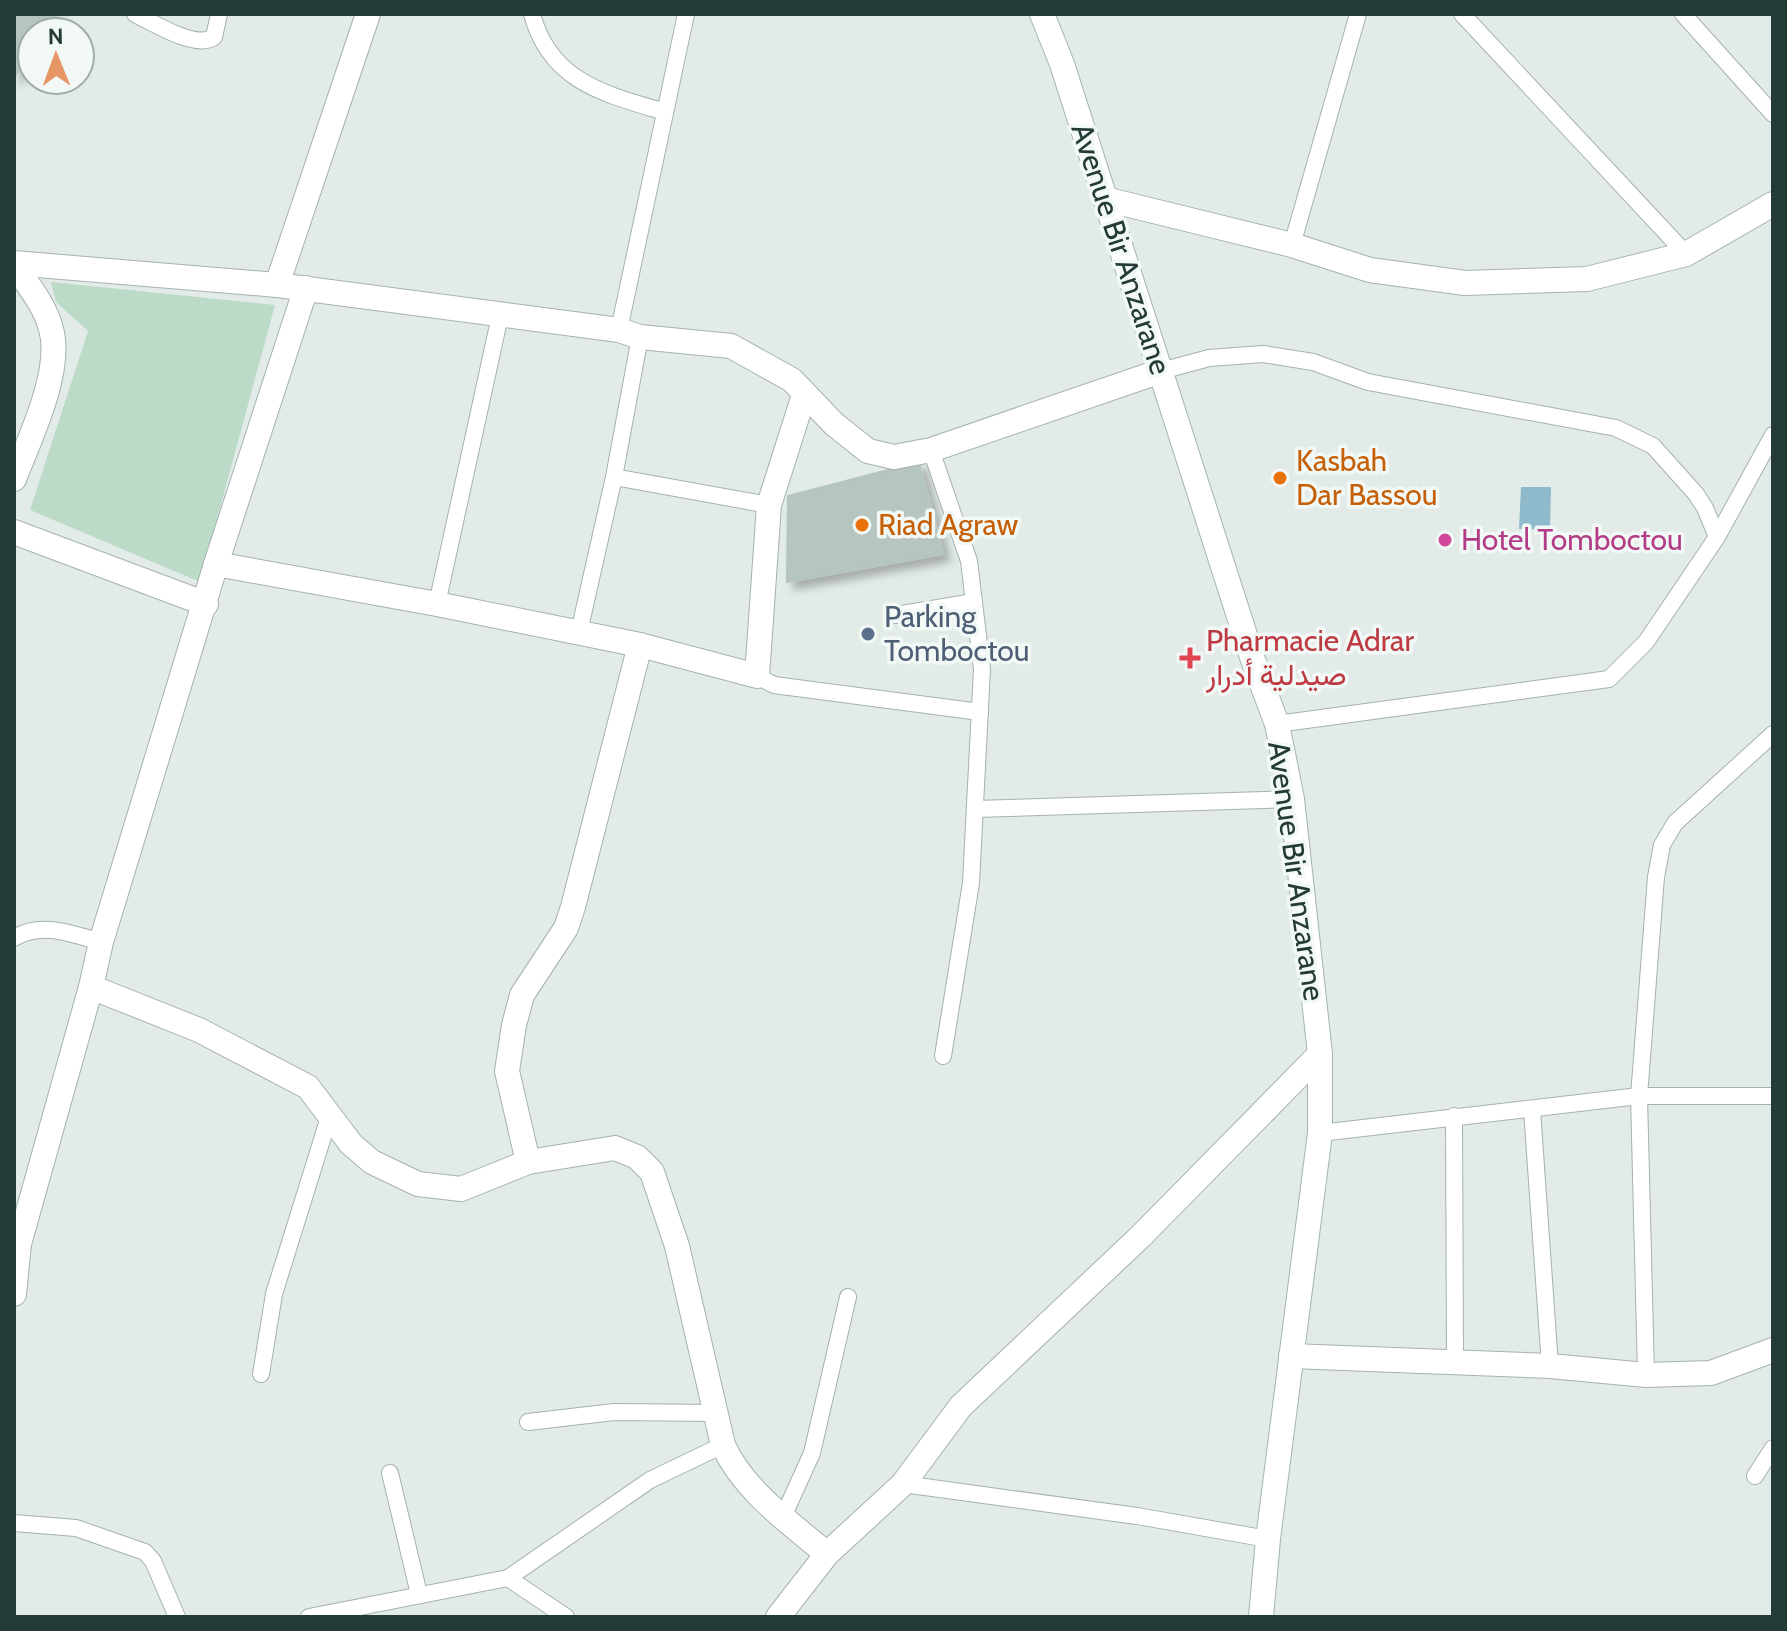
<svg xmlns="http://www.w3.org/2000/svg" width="1787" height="1631" font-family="Cabin,Vazirmatn,sans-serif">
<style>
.green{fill:#bcdac8}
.water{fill:#8ebacb}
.building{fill:#b7c5c1;stroke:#b5c4bf;stroke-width:2;filter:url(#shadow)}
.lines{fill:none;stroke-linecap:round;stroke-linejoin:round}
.lane-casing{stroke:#a5b2af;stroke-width:18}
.street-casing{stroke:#a5b2af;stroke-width:26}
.secondary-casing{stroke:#a1b5b1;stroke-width:26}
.lane{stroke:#fff;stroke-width:16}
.street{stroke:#fff;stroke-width:24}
.secondary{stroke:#fff;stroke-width:24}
.food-dot{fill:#e8710a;stroke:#f2f8f5;stroke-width:3}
.hotel-dot{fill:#d1479c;stroke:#f2f8f5;stroke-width:3}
.service-dot{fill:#5c6f8a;stroke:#f2f8f5;stroke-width:3}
.health-dot{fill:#e0444e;stroke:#f2f8f5;stroke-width:3}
.labels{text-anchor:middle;stroke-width:7;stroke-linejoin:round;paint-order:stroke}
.street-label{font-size:30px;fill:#233a37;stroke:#f2f8f5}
.food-label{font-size:30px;fill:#c56008;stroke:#f2f8f5;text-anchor:start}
.hotel-label{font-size:30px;fill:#b23c85;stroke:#f2f8f5;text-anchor:start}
.service-label{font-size:30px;fill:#4e5e75;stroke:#f2f8f5;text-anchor:start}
.health-label{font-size:30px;fill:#be3a42;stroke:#f2f8f5;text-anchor:start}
</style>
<defs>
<filter id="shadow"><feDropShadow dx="7" dy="7" stdDeviation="4" flood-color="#0004"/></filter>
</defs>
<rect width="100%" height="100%" fill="#e2ebe8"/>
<polygon class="green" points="51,282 275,305 200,582 30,510 88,331 56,302"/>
<polygon class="water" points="1521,487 1551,487 1550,530 1519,529"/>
<g class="building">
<polygon points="14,14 58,14 46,32 32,32 32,51 14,77"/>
<polygon points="919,462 943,554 787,582 788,496"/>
</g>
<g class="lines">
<defs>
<g id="lane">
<path d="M135,14C154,23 196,50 214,37L219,14"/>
<path d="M532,14C550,82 605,94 665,112"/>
<polyline points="1462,14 1686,254"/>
<polyline points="1683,14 1773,114"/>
<polyline points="1292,245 1358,14"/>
<polyline points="619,330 686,14"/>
<polyline points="640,337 614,477 769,505"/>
<polyline points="1161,371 1209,358 1263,354 1313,362 1368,382 1616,428 1653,446 1696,494 1705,508 1717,537"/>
<polyline points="931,450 969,561 982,669 971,883 943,1056"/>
<polyline points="437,604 500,316"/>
<polyline points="896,615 974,602"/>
<polyline points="579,632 614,477"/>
<polyline points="757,676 774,685 980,712"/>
<polyline points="1277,724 1609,679 1646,642 1717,537 1773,435"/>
<polyline points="975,809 1292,799"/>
<path d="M14,938C42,921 72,934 101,942"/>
<polyline points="1532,1110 1550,1366"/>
<polyline points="1454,1116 1455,1361"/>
<polyline points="1320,1133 1639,1096 1773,1096"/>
<polyline points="261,1374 274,1294 330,1114"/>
<polyline points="1646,1375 1639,1096 1656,877 1662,845 1675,823 1773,734"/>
<polyline points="528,1422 614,1412 716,1413"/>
<polyline points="390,1473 419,1594"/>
<polyline points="1755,1476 1773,1448"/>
<polyline points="903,1484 1137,1516 1268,1539"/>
<polyline points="783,1517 812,1453 848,1297"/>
<polyline points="14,1523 76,1528 145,1552 153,1561 177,1617"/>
<polyline points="508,1578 650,1480 723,1445"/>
<polyline points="309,1617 508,1578 566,1617"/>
</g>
<g id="street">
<polyline points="1105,199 1292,245 1370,270 1465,283 1587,279 1686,254 1773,204"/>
<polyline points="14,263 277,285 368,14"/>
<path d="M14,264C27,284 45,305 51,329C63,371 29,440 14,479"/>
<polyline points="277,285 619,330 640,337 731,346 792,380 834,424 868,451 894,457 931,450 1161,371"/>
<polyline points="14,532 206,604"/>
<polyline points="216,564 306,288"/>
<path d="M91,987L199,1030L308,1087L351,1144L372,1162L418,1184L461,1189L528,1162L615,1148L637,1157L652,1172L677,1246L723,1445C743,1490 790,1523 827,1554"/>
<polyline points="528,1162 507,1071 514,1025 522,995 566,928 573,907 640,645"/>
<polyline points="14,1294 19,1244 91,987 101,942 216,564 437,604 640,645 757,676 769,505 804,395"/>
<polyline points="1291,1356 1550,1366 1646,1375 1711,1373 1773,1350"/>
<polyline points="778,1617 827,1554 903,1484 961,1406 1141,1236 1320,1054"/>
</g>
<polyline id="secondary" points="1042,14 1062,64 1253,660 1277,724 1292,799 1320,1054 1320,1133 1268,1539 1261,1617"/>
</defs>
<use href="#lane" class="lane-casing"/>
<use href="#street" class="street-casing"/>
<use href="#secondary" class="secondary-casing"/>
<use href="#lane" class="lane"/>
<use href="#street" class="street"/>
<use href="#secondary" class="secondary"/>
</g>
<g class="food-dot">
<circle cx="1280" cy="478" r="8"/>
<circle cx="862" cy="525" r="8"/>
</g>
<circle class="hotel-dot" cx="1445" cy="540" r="8"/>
<circle class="service-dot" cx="868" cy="634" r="8"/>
<path class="health-dot" d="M1186 646h8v8h8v8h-8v8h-8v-8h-8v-8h8z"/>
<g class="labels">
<g class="street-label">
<text transform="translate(1121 249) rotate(72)" y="10">Avenue Bir Anzarane</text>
<text transform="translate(1296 871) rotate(82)" y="10">Avenue Bir Anzarane</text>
</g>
<g class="food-label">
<text x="1296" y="471">Kasbah<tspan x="1296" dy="34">Dar Bassou</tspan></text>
<text x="878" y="535">Riad Agraw</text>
</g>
<g class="hotel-label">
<text x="1461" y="550">Hotel Tomboctou</text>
</g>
<g class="service-label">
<text x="884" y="627">Parking<tspan x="884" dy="34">Tomboctou</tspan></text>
</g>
<g class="health-label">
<text x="1206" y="651">Pharmacie Adrar<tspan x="1206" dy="34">صيدلية أدرار</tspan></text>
</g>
</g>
<rect width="1787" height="1631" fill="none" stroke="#233a37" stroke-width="32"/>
<g transform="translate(56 56) rotate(359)"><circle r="38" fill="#f2f8f5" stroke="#9faca9" stroke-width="2"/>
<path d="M0-6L14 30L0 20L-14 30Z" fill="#e69565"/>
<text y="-12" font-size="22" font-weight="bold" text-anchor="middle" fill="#233a37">N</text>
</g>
</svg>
